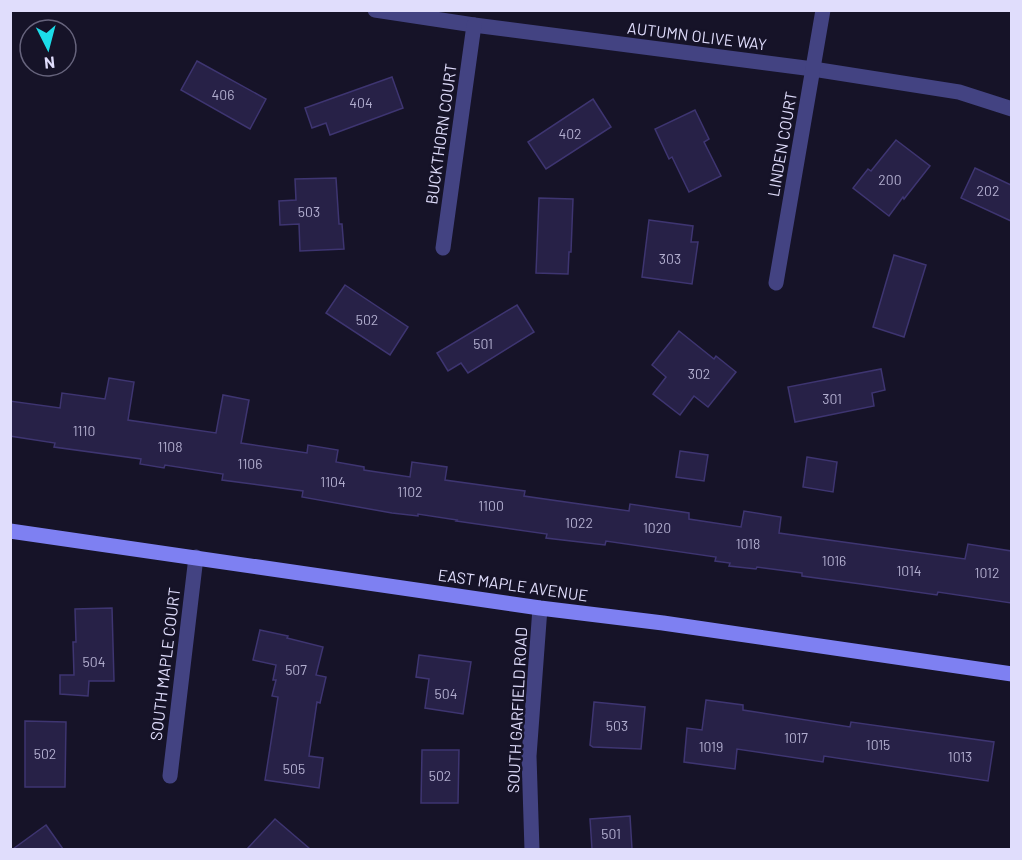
<svg xmlns="http://www.w3.org/2000/svg" width="1022" height="860" font-family="Barlow,sans-serif">
<style>
.building{fill:#272147;stroke:#3e3571;stroke-width:1.5}
.lines{fill:none;stroke-linecap:round;stroke-linejoin:round}
.minor{stroke:#434382;stroke-width:15}
.secondary{stroke:#7e80f2;stroke-width:15}
.labels{text-anchor:middle;stroke-width:5;stroke-linejoin:round;paint-order:stroke}
.number-label{font-size:14px;fill:#b2aecf}
.street-label{font-size:16px;fill:#e0ddfc;stroke:#161328}
</style>
<rect width="100%" height="100%" fill="#161328"/>
<g class="building">
<polygon points="197,61 266,99 250,129 181,90"/>
<polygon points="392,77 403,108 330,135 326,123 312,128 305,108"/>
<polygon points="593,99 611,127 546,169 528,142"/>
<polygon points="695,110 709,139 704,142 721,176 689,192 672,157 669,159 655,129"/>
<polygon points="896,140 930,166 904,199 903,197 889,216 853,188 868,169 871,171"/>
<polygon points="975,168 1011,185 1011,221 961,198"/>
<polygon points="336,178 339,224 342,224 344,249 300,251 299,224 280,225 279,201 296,200 295,179"/>
<polygon points="539,198 573,199 571,252 569,252 568,274 536,273"/>
<polygon points="649,220 693,226 691,242 698,242 692,284 642,277"/>
<polygon points="894,255 926,265 904,337 873,327"/>
<polygon points="345,285 408,327 390,355 326,313"/>
<polygon points="517,305 534,332 468,373 461,363 448,371 437,353"/>
<polygon points="679,331 714,359 716,356 736,372 708,407 694,396 680,415 653,394 666,377 652,365"/>
<polygon points="881,369 885,390 872,393 874,406 795,422 788,387"/>
<polygon points="109,378 134,382 128,420 216,433 223,395 249,400 241,443 307,453 308,445 338,450 336,462 364,467 364,470 410,477 412,462 447,467 445,480 525,491 524,496 629,511 630,504 689,513 689,519 741,527 744,511 781,517 779,533 965,559 968,544 1011,551 1011,603 938,592 937,595 861,584 802,576 802,573 757,567 756,569 729,566 730,563 715,561 716,557 606,541 605,545 546,538 547,534 456,521 457,520 418,514 418,516 392,513 302,497 303,491 222,480 223,474 165,465 164,468 140,464 141,459 54,447 55,443 10,436 10,401 60,408 62,393 105,399"/>
<polygon points="680,451 708,455 704,481 676,477"/>
<polygon points="807,457 837,462 833,492 803,487"/>
<polygon points="112,608 114,681 89,681 88,696 60,694 60,675 74,675 73,642 76,642 75,609"/>
<polygon points="260,630 288,636 287,638 323,647 316,675 326,677 320,703 317,702 309,756 323,758 319,788 265,780 278,697 272,696 276,680 273,680 276,665 253,660"/>
<polygon points="419,655 471,662 463,714 425,708 429,679 416,677"/>
<polygon points="706,700 743,705 743,710 850,727 851,722 994,742 988,781 824,756 823,762 737,749 735,769 684,762 687,728 702,730"/>
<polygon points="594,702 645,707 641,749 593,747 590,745"/>
<polygon points="25,721 66,722 65,787 25,787"/>
<polygon points="422,750 459,750 458,803 421,803"/>
<polygon points="630,816 632,849 592,849 590,819"/>
<polygon points="275,819 310,849 247,849"/>
<polygon points="46,825 63,849 13,849"/>
</g>
<g class="lines">
<g class="minor">
<polyline points="375,10 474,25 813,69 959,92 1012,109"/>
<polyline points="443,248 474,25"/>
<polyline points="776,283 823,10"/>
<polyline points="170,776 196,557"/>
<polyline points="532,850 529,756 540,608"/>
</g>
<polyline class="secondary" points="10,531 540,608 663,623 1012,674"/>
</g>
<g class="labels">
<g class="number-label">
<text x="223" y="100">406</text>
<text x="361" y="108">404</text>
<text x="570" y="139">402</text>
<text x="890" y="185">200</text>
<text x="988" y="196">202</text>
<text x="309" y="217">503</text>
<text x="670" y="264">303</text>
<text x="367" y="325">502</text>
<text x="483" y="349">501</text>
<text x="699" y="379">302</text>
<text x="832" y="404">301</text>
<text x="84" y="436">1110</text>
<text x="170" y="452">1108</text>
<text x="250" y="469">1106</text>
<text x="333" y="487">1104</text>
<text x="410" y="497">1102</text>
<text x="491" y="511">1100</text>
<text x="579" y="528">1022</text>
<text x="657" y="533">1020</text>
<text x="748" y="549">1018</text>
<text x="834" y="566">1016</text>
<text x="909" y="576">1014</text>
<text x="987" y="578">1012</text>
<text x="94" y="667">504</text>
<text x="296" y="675">507</text>
<text x="446" y="699">504</text>
<text x="617" y="731">503</text>
<text x="796" y="743">1017</text>
<text x="878" y="750">1015</text>
<text x="711" y="752">1019</text>
<text x="45" y="759">502</text>
<text x="960" y="762">1013</text>
<text x="294" y="774">505</text>
<text x="440" y="781">502</text>
<text x="611" y="839">501</text>
</g>
<g class="street-label">
<text transform="translate(697 36) rotate(7)" y="6">AUTUMN OLIVE WAY</text>
<text transform="translate(441 134) rotate(-82)" y="6">BUCKTHORN COURT</text>
<text transform="translate(782 144) rotate(-80)" y="6">LINDEN COURT</text>
<text transform="translate(513 585) rotate(8)" y="6">EAST MAPLE AVENUE</text>
<text transform="translate(165 664) rotate(-83)" y="6">SOUTH MAPLE COURT</text>
<text transform="translate(517 710) rotate(-87)" y="6">SOUTH GARFIELD ROAD</text>
</g>
</g>
<rect width="1022" height="860" fill="none" stroke="#e0ddfc" stroke-width="24"/>
<g transform="translate(48 48) rotate(174)"><circle r="28" fill="#161328" stroke="#67647d" stroke-width="1.5"/>
<path d="M0-4.5L10 22L0 15L-10 22Z" fill="#1cdde9"/>
<text y="-9" font-size="16" font-weight="bold" text-anchor="middle" fill="#e0ddfc">N</text>
</g>
</svg>
